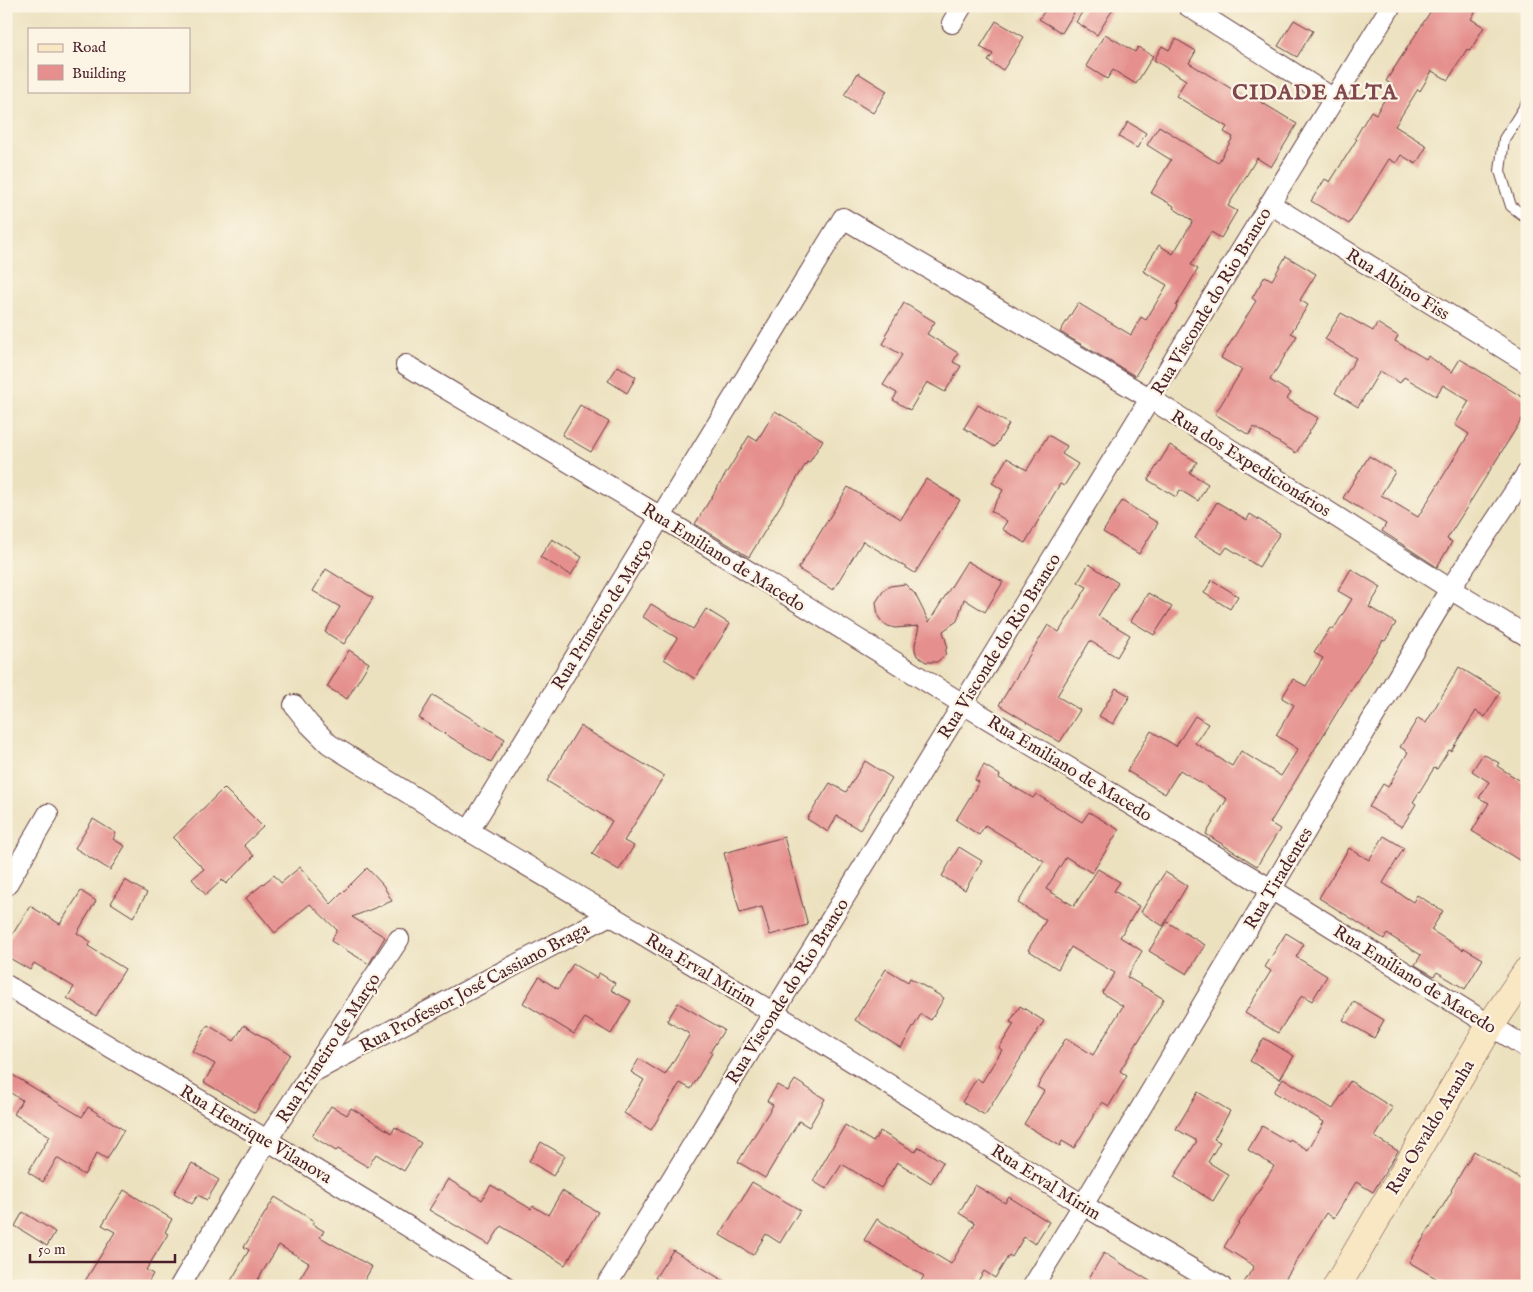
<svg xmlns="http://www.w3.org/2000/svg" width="1533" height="1292" font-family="'IM FELL English',serif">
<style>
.building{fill:#e5908e}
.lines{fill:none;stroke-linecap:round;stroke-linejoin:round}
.lane-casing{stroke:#623c41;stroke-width:12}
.street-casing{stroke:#623c41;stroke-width:22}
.secondary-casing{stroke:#623c41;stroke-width:29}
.lane{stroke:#fff;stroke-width:10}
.street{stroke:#fff;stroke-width:20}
.secondary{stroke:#f9e7c3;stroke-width:28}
.labels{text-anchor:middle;stroke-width:4.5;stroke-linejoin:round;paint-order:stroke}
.street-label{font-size:18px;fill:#4a1f2b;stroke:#fcf5e5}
.district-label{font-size:22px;font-weight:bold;letter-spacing:1px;fill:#80474e;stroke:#fcf5e5}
</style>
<rect width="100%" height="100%" fill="#fcf5e5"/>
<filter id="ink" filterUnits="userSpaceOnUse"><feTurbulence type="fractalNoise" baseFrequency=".02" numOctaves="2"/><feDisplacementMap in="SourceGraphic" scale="10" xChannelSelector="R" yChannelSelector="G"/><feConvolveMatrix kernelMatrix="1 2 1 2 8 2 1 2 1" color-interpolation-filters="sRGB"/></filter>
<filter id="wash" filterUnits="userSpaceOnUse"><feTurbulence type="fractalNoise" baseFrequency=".0096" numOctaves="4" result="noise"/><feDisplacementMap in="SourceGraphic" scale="20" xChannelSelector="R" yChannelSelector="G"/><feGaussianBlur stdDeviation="1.12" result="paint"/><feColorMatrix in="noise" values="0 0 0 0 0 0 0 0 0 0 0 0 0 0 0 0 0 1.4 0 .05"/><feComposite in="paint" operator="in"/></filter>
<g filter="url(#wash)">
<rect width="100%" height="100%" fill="#ece1bf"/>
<g id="blocks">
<g class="building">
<polygon points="1048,6 1078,6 1062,33 1039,19"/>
<polygon points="1086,6 1115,6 1097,35 1076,22"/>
<polygon points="1434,6 1479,6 1471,19 1484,27 1470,51 1467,49 1448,80 1432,71 1420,91 1418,89 1395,126 1427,146 1416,164 1401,155 1396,163 1389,159 1349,224 1311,201 1325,179 1330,182 1357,139 1355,138 1371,111 1376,114 1393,85 1386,81"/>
<polygon points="1294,20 1313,31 1297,57 1278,46"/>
<polygon points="996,21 1024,37 1003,70 988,61 993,54 980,47"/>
<polygon points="1105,34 1135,52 1138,47 1153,56 1136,84 1113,70 1107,79 1086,66"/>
<polygon points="1176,39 1196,51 1189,63 1245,97 1248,94 1297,124 1271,167 1257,158 1228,206 1237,211 1221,238 1211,232 1191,265 1198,269 1176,306 1177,307 1135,376 1060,332 1078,303 1131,335 1141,317 1146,320 1167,285 1143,271 1159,245 1173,254 1193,221 1173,208 1174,206 1151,193 1171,160 1147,145 1159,126 1218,163 1233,137 1224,132 1227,127 1176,96 1186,80 1154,60 1162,46 1169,50"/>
<polygon points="858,73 887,91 873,113 844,95"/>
<polygon points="1128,122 1146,133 1137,148 1119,137"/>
<polygon points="1286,256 1316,274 1300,300 1308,305 1291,333 1297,336 1270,380 1291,393 1287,399 1318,418 1296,453 1254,427 1249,435 1215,414 1242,370 1221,358 1256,301 1252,298 1265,276 1272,280"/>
<polygon points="904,303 935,322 927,334 958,353 953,362 961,366 945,392 927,382 910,410 893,400 897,393 883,385 902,355 883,344 887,337 885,335"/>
<polygon points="1341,313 1373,331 1377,323 1398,336 1395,341 1426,359 1428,356 1452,372 1460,359 1527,400 1527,411 1447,539 1452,542 1437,567 1382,531 1386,524 1343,498 1369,456 1395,472 1381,495 1418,517 1469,434 1455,425 1469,401 1443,385 1436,396 1404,377 1400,383 1380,371 1358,407 1335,393 1356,358 1325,339"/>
<polygon points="618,366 636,377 627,393 608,381"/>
<polygon points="580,405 609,422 591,452 562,435"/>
<polygon points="978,405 1009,424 995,447 964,428"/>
<polygon points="775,411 823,440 809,463 807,462 749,557 695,524 749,436 757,441"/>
<polygon points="1048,435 1067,446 1062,454 1078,464 1064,486 1060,484 1025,543 1002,529 1007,521 991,511 1003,490 992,483 1007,458 1027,470"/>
<polygon points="1170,445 1197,462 1190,473 1208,484 1198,501 1180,490 1176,497 1148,480"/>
<polygon points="926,479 960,500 915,573 863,541 833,590 798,569 848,487 901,519"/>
<polygon points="1122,501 1158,523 1139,554 1103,532"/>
<polygon points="1217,502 1247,520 1250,514 1280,533 1259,567 1227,547 1222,554 1195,538"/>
<polygon points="552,539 582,557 571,575 540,557"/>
<polygon points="967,561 1003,582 985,612 964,599 957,621 943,631 947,645 945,655 937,662 926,662 917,656 915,650 915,645 919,626 895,628 888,626 882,622 878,616 876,602 884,590 890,586 905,584 915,594 929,622"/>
<polygon points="1089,564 1118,583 1098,616 1130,635 1117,657 1090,641 1057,696 1080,710 1060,742 999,705 1048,625 1059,632 1087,587 1078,582"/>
<polygon points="326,569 373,598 344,644 325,632 340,607 313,591"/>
<polygon points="1351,569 1381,587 1369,607 1396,623 1385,641 1383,640 1342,704 1270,823 1280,829 1257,866 1206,834 1227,799 1180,770 1165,794 1127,771 1151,731 1176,746 1195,716 1208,724 1195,743 1232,766 1241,751 1281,776 1298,749 1276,735 1294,705 1282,698 1293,679 1306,686 1323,658 1314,653 1330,628 1333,630 1352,599 1338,591"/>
<polygon points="1212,580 1238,596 1230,609 1204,593"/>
<polygon points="1148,593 1172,607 1154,635 1131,621"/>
<polygon points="651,604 693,629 706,609 730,624 695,679 664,659 677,638 643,617"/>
<polygon points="349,650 369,663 347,699 327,687"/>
<polygon points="1459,667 1500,692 1485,717 1476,711 1451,751 1449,750 1437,769 1434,768 1413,802 1416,804 1402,827 1369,807 1383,784 1388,787 1408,752 1400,747 1418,718 1426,723"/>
<polygon points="1116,688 1130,696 1113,724 1099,716"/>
<polygon points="433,695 505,739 491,762 419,718"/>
<polygon points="580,726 664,776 624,841 634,846 619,870 592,854 612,821 547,781"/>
<polygon points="1483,754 1499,763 1497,766 1527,785 1527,865 1472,831 1489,803 1479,798 1489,782 1472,771"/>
<polygon points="865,761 892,778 860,830 837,816 828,832 807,819 830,783 846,792"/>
<polygon points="984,765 1000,775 999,778 1033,798 1036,794 1082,822 1089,812 1119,830 1092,873 1066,857 1046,889 1074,906 1098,869 1120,882 1114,891 1139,906 1120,937 1142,951 1127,977 1164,999 1120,1071 1127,1076 1109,1106 1102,1102 1074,1148 1062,1141 1060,1146 1024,1124 1044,1091 1037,1087 1066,1038 1093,1055 1123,1006 1102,993 1115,973 1071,947 1058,969 1028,950 1046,920 1018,903 1044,861 985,825 979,835 956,820 979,782 975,780"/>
<polygon points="224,788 263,827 244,845 254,856 226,884 222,880 206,895 192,879 204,869 173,838"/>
<polygon points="93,819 116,833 113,839 125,846 110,870 75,848"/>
<polygon points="1384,836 1404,848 1383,883 1413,902 1417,895 1443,911 1431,930 1463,950 1464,948 1483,959 1465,989 1437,972 1434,976 1415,965 1421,955 1387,934 1384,939 1319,898 1349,848 1369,860"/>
<polygon points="784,837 808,925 770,935 762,907 740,913 724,853"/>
<polygon points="959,847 982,861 965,890 942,876"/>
<polygon points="300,867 331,904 367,868 383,885 392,901 352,917 385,937 369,964 331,941 337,930 310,904 275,933 246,898 274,875 281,883"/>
<polygon points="1165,872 1187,886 1163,926 1141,912"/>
<polygon points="125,880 147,893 133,917 111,903"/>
<polygon points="81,891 96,901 77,933 91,942 88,946 125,969 96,1016 67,998 74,987 34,963 30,970 6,956 6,945 30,906 60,924"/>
<polygon points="1167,922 1205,945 1187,974 1149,951"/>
<polygon points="1286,933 1304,944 1296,957 1327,976 1312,1001 1302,995 1278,1033 1245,1013 1271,971 1265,967"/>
<polygon points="573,964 596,978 599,973 615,983 611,990 631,1001 611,1034 585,1018 574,1034 523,1003 539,977 558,989"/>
<polygon points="886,969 908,982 910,978 944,998 931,1020 921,1014 901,1048 855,1020"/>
<polygon points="1354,1002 1384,1020 1374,1038 1343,1020"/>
<polygon points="678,1003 724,1030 710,1052 712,1053 691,1089 680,1083 651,1130 624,1113 644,1080 631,1072 639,1059 665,1075 690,1034 667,1021"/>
<polygon points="1020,1006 1044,1021 985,1115 962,1102 977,1078 982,1082 1002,1050 999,1048 1014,1024 1010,1022"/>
<polygon points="208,1025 234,1041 244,1025 290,1054 255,1113 204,1082 215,1064 192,1051"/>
<polygon points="1264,1038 1294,1056 1280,1079 1250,1061"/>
<polygon points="6,1071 82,1117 88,1107 124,1130 107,1159 97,1153 84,1175 57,1158 43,1182 28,1172 50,1136 14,1114 22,1100 6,1090"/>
<polygon points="1283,1078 1333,1109 1350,1081 1393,1108 1375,1137 1398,1151 1373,1192 1356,1182 1334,1218 1326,1213 1281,1286 1242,1286 1254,1266 1224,1247 1274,1166 1248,1150 1262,1126 1289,1142 1290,1139 1308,1150 1324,1122 1274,1092"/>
<polygon points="795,1080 825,1099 809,1127 799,1121 765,1178 738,1162 773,1105 767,1101 777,1085 788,1091"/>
<polygon points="1198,1092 1230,1111 1214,1139 1220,1142 1208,1162 1229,1175 1213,1201 1174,1177 1197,1141 1176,1129"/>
<polygon points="331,1106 347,1115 351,1108 392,1133 395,1127 421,1143 404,1171 376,1154 368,1167 338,1149 336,1151 312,1136"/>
<polygon points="845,1125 873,1142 880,1131 915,1152 919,1147 943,1162 931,1183 897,1162 881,1188 842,1164 826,1189 813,1181"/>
<polygon points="541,1142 565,1156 553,1176 529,1161"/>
<polygon points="1474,1151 1527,1183 1527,1286 1449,1286 1409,1262 1452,1191 1451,1190"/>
<polygon points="192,1163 219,1180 207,1200 198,1195 192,1204 174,1193"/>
<polygon points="448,1179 482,1200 491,1185 531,1209 533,1206 548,1215 562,1191 598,1212 565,1265 501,1226 489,1245 429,1210"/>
<polygon points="752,1182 800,1210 780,1243 766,1234 753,1255 720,1235"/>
<polygon points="975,1185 1005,1203 1009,1197 1049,1222 1035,1244 1024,1237 1012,1257 1009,1255 995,1278 984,1271 975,1286 918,1286 924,1276 864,1240 877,1219 951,1264 975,1223 959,1213"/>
<polygon points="124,1190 172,1219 165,1232 168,1234 146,1270 153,1274 146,1286 82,1286 115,1232 102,1225"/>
<polygon points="275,1197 314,1221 312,1224 324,1231 320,1237 372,1267 361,1286 295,1286 309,1263 279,1245 254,1286 228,1286 249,1250 244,1247"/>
<polygon points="23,1212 55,1232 47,1246 15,1226"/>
<polygon points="673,1250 732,1286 667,1286 655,1278"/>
<polygon points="1104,1253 1158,1286 1102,1286 1089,1278"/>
</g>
</g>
</g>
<g filter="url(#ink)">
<use href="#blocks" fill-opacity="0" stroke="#623c41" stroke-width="1"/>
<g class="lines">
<defs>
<polyline id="lane" points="1527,103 1504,139 1500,171 1511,206 1527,218"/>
<g id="street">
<polyline points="1188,6 1334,99"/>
<polyline points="952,23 962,6"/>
<polyline points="1270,204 1527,363"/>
<polyline points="406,365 661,517 963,704 1271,889 1527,1048"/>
<polyline points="294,705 309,724 329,744 469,831 774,1013 1083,1205 1221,1286"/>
<polyline points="469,831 843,218 1151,399 1450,589 1527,636"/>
<polyline points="6,886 48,814"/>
<polyline points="6,985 267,1140 505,1286"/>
<polyline points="313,1072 610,915"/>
<polyline points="180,1286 267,1140 399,939"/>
<polyline points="606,1286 1391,6"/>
<polyline points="1033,1286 1083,1205 1450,589 1527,473"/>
</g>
<polyline id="secondary" points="1337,1286 1490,1026 1527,971"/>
</defs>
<use href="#lane" class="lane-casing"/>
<use href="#street" class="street-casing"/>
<use href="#secondary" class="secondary-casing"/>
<use href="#lane" class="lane"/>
<use href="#street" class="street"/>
<use href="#secondary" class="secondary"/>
</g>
</g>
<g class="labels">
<g class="street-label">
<text transform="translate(1398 284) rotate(32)" y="6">Rua Albino Fiss</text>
<text transform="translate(1211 301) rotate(-59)" y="6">Rua Visconde do Rio Branco</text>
<text transform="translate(1251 463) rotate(32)" y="6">Rua dos Expedicionários</text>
<text transform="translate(724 557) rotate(32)" y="6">Rua Emiliano de Macedo</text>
<text transform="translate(602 614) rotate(-58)" y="6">Rua Primeiro de Março</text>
<text transform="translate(999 646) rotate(-58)" y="6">Rua Visconde do Rio Branco</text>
<text transform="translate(1070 768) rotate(31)" y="6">Rua Emiliano de Macedo</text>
<text transform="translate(1278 878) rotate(-59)" y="6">Rua Tiradentes</text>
<text transform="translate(701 970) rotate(31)" y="6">Rua Erval Mirim</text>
<text transform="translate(1415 979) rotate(32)" y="6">Rua Emiliano de Macedo</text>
<text transform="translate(474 987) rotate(-28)" y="6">Rua Professor José Cassiano Braga</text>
<text transform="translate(787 991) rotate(-58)" y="6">Rua Visconde do Rio Branco</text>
<text transform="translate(328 1048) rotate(-57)" y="6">Rua Primeiro de Março</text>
<text transform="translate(1430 1127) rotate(-59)" y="6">Rua Osvaldo Aranha</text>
<text transform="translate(256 1134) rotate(31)" y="6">Rua Henrique Vilanova</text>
<text transform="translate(1046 1182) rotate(32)" y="6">Rua Erval Mirim</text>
</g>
<g class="district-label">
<text x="1315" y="99">CIDADE ALTA</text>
</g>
</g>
<rect width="1533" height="1292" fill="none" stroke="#fcf5e5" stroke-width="25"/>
<rect x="28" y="28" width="162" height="65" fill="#fcf5e5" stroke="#b59f9b"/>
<rect x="38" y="44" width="25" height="8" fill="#f9e7c3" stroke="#b59f9b"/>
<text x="72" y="52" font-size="15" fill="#4a1f2b">Road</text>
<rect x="38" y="65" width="25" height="15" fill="#e5908e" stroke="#b59f9b"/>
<text x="72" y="78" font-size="15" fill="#4a1f2b">Building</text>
<path d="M30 1254v8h145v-8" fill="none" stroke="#4a1f2b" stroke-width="2.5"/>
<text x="38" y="1254" font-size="15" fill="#4a1f2b" stroke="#fcf5e5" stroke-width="4" paint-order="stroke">50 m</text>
</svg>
